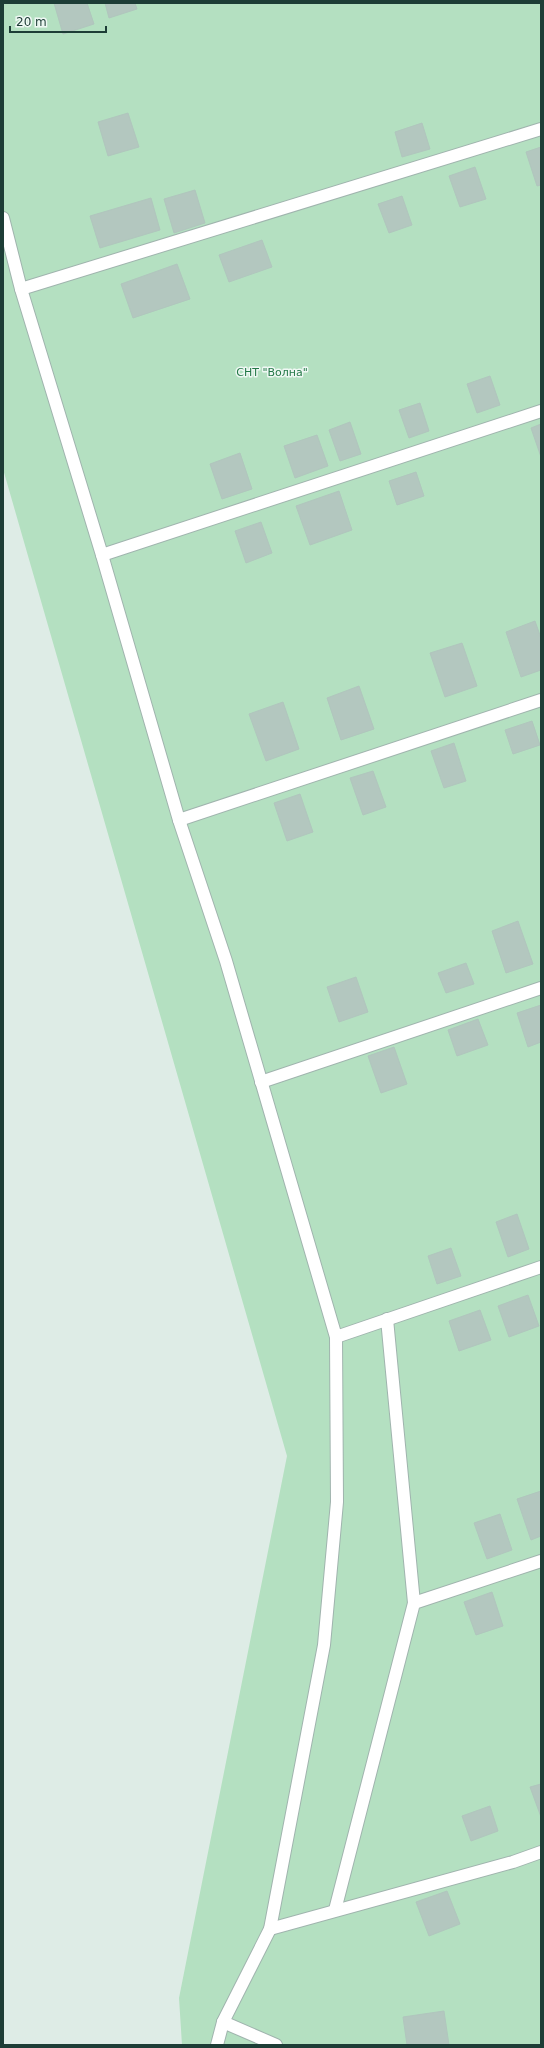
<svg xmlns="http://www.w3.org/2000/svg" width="544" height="2048" font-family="'DejaVu Sans',sans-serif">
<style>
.green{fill:#b4e0c1}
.building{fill:#b3c7bf;stroke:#b0c6bd}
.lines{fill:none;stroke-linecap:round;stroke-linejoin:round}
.street-casing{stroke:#a0b4ae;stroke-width:14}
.street{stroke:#fff;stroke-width:12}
.labels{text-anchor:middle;stroke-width:3;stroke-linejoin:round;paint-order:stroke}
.park-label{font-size:11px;fill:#237847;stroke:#eff8f4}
</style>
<rect width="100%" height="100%" fill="#deece6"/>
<polygon class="green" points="3,3 541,3 541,2045 182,2045 179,1998 287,1456 3,469"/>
<g class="building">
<polygon points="54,3 87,3 94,24 63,34"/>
<polygon points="105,3 135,3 137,9 109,18"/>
<polygon points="128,113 139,147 108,156 98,122"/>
<polygon points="422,123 430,149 402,157 395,132"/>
<polygon points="541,147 541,185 537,186 526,152"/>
<polygon points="475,167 486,199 460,207 449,176"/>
<polygon points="195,190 205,223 174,233 164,199"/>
<polygon points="402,196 412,225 389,233 378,204"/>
<polygon points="151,198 160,230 100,248 90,216"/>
<polygon points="262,240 272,267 229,282 219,255"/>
<polygon points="177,264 190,299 133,318 121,284"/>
<polygon points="490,376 500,405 477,413 467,384"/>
<polygon points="420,403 429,431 409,438 399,410"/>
<polygon points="350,422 361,454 340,461 329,430"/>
<polygon points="541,424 541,457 531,428"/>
<polygon points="317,435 328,466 295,478 284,446"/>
<polygon points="240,453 252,489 222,499 210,464"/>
<polygon points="416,472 424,496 397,505 389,481"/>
<polygon points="339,491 352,530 310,545 296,506"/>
<polygon points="261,522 272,553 246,563 235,531"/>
<polygon points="535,621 541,638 541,670 521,677 506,632"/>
<polygon points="462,643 477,686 445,697 430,653"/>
<polygon points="359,686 374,729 341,740 327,698"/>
<polygon points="283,702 299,749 266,761 249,714"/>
<polygon points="532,721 540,745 513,754 505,730"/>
<polygon points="454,743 466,781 444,788 431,751"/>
<polygon points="373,771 386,807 363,815 350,778"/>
<polygon points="300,794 313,832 287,841 274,803"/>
<polygon points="518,921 533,964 506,973 492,931"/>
<polygon points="466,963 474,984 446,993 438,973"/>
<polygon points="356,977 368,1012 339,1022 327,987"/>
<polygon points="541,1005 541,1042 528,1047 517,1013"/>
<polygon points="478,1019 488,1045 457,1056 448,1030"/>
<polygon points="394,1047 407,1084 381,1093 368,1056"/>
<polygon points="517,1214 529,1249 508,1257 496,1222"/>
<polygon points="451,1248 461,1276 437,1284 428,1256"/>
<polygon points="528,1295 539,1326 509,1337 498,1306"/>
<polygon points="480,1310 491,1340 459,1351 449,1321"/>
<polygon points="541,1491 541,1536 531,1540 517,1499"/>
<polygon points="500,1514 512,1550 487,1559 474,1523"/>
<polygon points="492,1592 503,1626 476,1635 464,1602"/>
<polygon points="541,1784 541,1817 530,1787"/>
<polygon points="490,1806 498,1831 471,1841 462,1816"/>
<polygon points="447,1891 460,1924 429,1936 416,1902"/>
<polygon points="444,2011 449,2045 407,2045 403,2017"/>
</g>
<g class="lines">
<defs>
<g id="street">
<polyline points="3,218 21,289 102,555 179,820 226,961 336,1337 337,1502 324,1645 270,1929 223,2022 217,2045"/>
<polyline points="21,289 541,129"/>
<polyline points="102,555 541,411"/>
<polyline points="179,820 541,700"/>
<polyline points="261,1082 541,988"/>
<polyline points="387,1319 414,1603"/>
<polyline points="336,1337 541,1267"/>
<polyline points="335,1910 414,1603 541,1561"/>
<polyline points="270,1929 513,1862 541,1852"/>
<polyline points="223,2022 276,2045"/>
</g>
</defs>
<use href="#street" class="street-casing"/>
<use href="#street" class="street"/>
</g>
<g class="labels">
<g class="park-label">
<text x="272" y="376">СНТ "Волна"</text>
</g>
</g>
<rect width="544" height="2048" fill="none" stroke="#1d3d36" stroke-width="8"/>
<path d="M10 26v6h96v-6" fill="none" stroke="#1d3d36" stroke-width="2"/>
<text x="16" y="26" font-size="12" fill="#1d3d36" stroke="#eff8f4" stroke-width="3" paint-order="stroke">20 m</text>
</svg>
